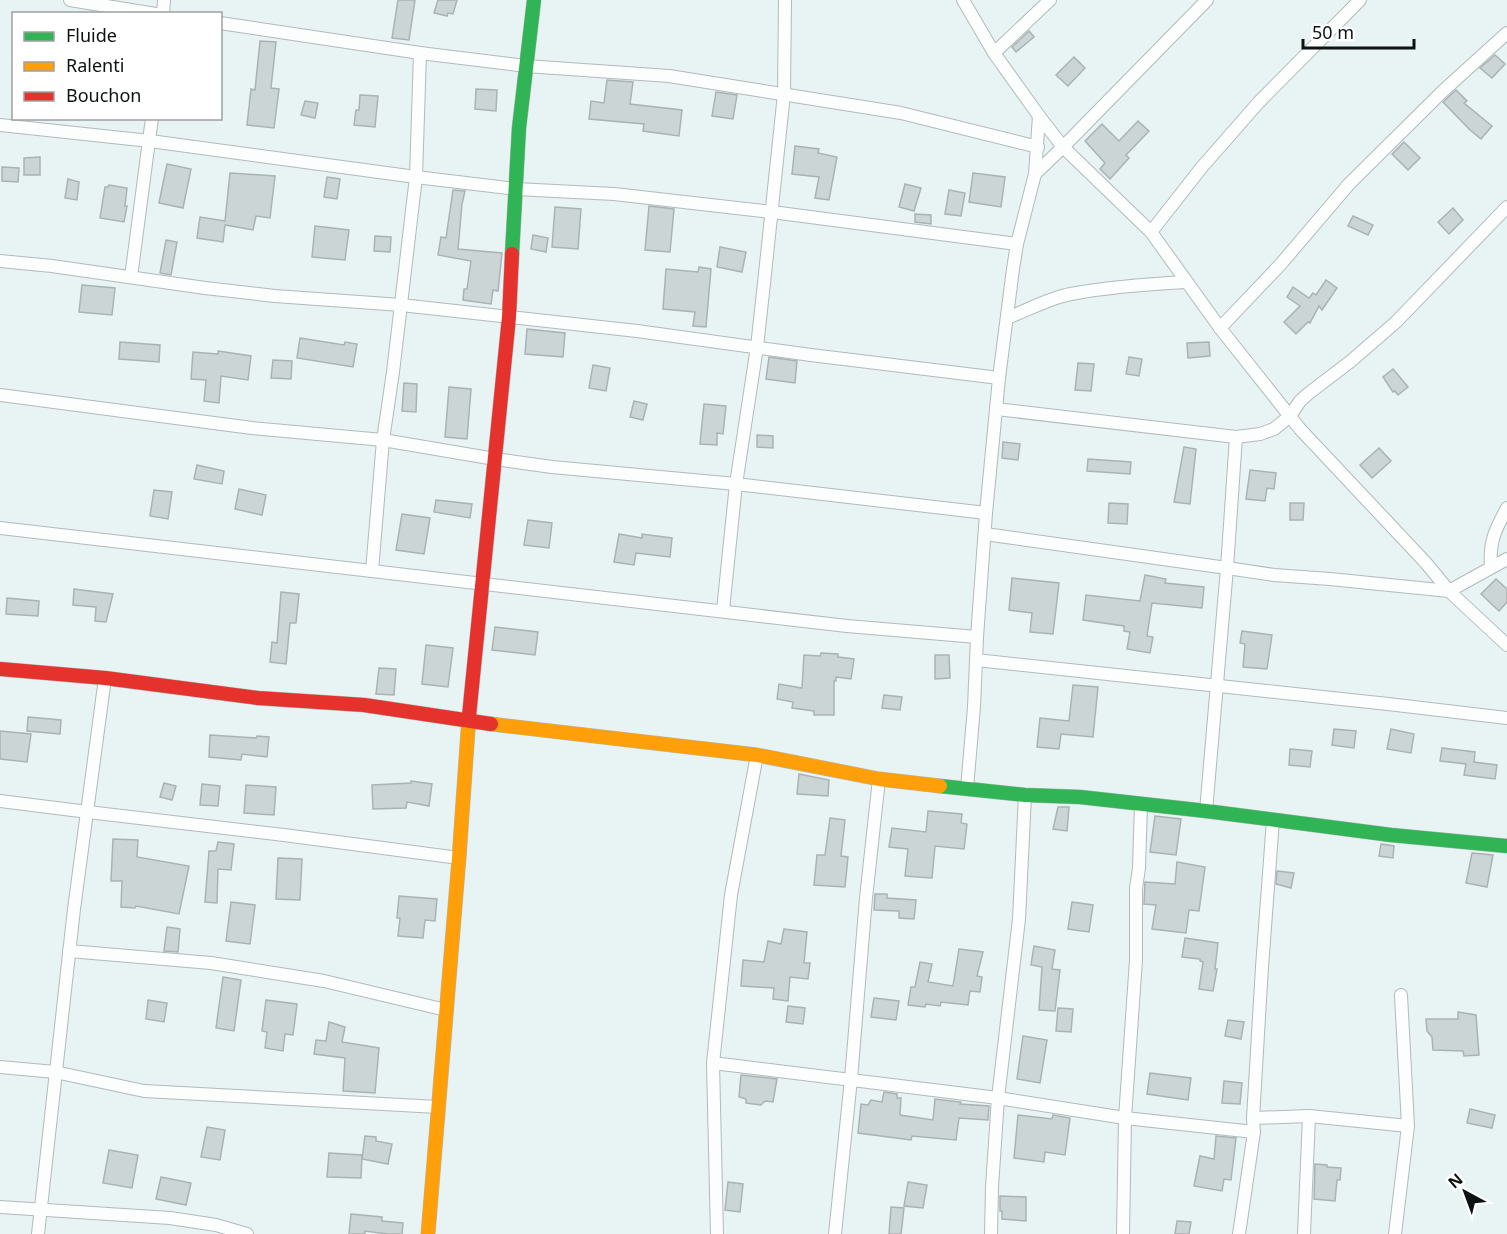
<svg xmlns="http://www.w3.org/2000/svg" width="1507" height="1234" font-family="'Noto Sans',sans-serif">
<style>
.building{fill:#ccd5d5;stroke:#aab3b3;stroke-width:1.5}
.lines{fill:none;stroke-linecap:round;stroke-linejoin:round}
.street-casing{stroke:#b2baba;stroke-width:14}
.fast-casing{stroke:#b2baba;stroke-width:15}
.slow-casing{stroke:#b2baba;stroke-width:15}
.jam-casing{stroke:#b2baba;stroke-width:15}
.street{stroke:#fcfdfd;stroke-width:12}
.fast{stroke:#30b455;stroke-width:14}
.slow{stroke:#ff9f0a;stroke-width:14}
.jam{stroke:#e5322d;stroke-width:14}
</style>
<rect width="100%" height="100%" fill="#e8f3f3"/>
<g class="building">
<polygon points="398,0 415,0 409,40 392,38"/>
<polygon points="438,0 457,0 453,14 448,13 447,16 434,13"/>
<polygon points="1029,31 1034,37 1016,52 1012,47"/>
<polygon points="260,41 276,42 271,88 279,89 274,128 247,125 251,89 255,90"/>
<polygon points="1495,55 1505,64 1492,78 1480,68"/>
<polygon points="1074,57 1085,68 1068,86 1056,75"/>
<polygon points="607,80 633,82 630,104 682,110 679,136 643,131 644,124 589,119 591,101 604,103"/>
<polygon points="476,89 497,90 496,111 475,109"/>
<polygon points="1456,90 1467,101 1464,103 1492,126 1481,139 1470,130 1443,102"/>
<polygon points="716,92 737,95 733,119 712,116"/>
<polygon points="360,95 378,96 375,127 354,125 356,110 359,110"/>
<polygon points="305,101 318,103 315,118 301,115"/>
<polygon points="1138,121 1149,131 1126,155 1129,158 1110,179 1100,169 1105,163 1085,141 1102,124 1119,141"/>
<polygon points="1404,142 1420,158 1408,170 1392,154"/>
<polygon points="795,146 819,149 818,153 837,157 829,200 815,198 819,177 792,174"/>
<polygon points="40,157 40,175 24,175 24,158"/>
<polygon points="167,164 191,169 183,208 159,203"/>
<polygon points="2,167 19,168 18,182 2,181"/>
<polygon points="230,173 275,176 270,218 256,216 253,230 225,225 223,242 197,238 200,217 225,221"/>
<polygon points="973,173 1005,177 1001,207 969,202"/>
<polygon points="327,177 340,179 337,199 324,197"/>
<polygon points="68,179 79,182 77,200 65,198"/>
<polygon points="905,184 921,188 914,211 899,207"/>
<polygon points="109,185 127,188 125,206 127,206 124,222 100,218 105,187 108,187"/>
<polygon points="453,190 465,191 462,204 458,249 502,253 498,291 493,290 491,304 463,300 464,289 467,289 471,261 438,255 441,237 446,238"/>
<polygon points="949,190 965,193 961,216 945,214"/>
<polygon points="649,206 674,209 670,252 645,250"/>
<polygon points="555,207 581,209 578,249 552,247"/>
<polygon points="1453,208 1463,220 1449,234 1438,222"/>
<polygon points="915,214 931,215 931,224 915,222"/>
<polygon points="1353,216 1373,225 1368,235 1348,226"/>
<polygon points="315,226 349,230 345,260 312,257"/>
<polygon points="533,235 548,238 546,252 531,249"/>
<polygon points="375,236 391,237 390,252 374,251"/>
<polygon points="166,240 177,242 171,275 160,273"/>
<polygon points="720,247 746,252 742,272 717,267"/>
<polygon points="699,267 711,269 706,327 693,326 695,312 663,309 666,269 698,272"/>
<polygon points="1326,280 1337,288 1322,310 1319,306 1310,323 1308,322 1296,334 1284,322 1300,306 1287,297 1293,287 1309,298 1313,293 1316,295"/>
<polygon points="82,285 115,288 112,315 79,312"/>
<polygon points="527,329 565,333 563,357 525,354"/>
<polygon points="300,338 344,345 345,342 357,344 353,367 297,358"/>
<polygon points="120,342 160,345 159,362 119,359"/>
<polygon points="1209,342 1210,356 1188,358 1187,343"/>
<polygon points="218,351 251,356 248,380 221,376 219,403 204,401 206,380 191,379 193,352 218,354"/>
<polygon points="769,357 797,361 795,383 766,379"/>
<polygon points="1129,357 1142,359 1139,376 1126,374"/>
<polygon points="273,360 292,361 291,379 271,378"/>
<polygon points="1078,363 1094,364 1091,391 1075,390"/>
<polygon points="593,365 610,368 606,391 589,388"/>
<polygon points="1393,369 1408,387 1398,395 1395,391 1393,392 1383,377"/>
<polygon points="404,383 417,384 416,412 402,411"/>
<polygon points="449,387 471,389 467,439 445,437"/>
<polygon points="634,401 647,404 643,420 630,417"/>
<polygon points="704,404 726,406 723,434 717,433 717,445 700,444"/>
<polygon points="757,435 773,436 773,448 757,447"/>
<polygon points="1003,442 1020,444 1018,460 1002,458"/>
<polygon points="1184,447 1196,449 1190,504 1174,502"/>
<polygon points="1379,448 1391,461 1372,478 1360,465"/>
<polygon points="1088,459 1131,462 1130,474 1087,471"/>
<polygon points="197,465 224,471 222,484 194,479"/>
<polygon points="1250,470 1276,473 1274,489 1267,488 1265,501 1246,499"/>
<polygon points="239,489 266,495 262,515 235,509"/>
<polygon points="154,490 172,492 168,519 150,516"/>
<polygon points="436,500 472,504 470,518 434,512"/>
<polygon points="1109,503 1128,504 1127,524 1108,523"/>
<polygon points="1290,503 1304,503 1303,520 1290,520"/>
<polygon points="402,514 430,518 424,554 396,550"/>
<polygon points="528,520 552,523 549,548 524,545"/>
<polygon points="619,534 642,538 642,534 672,538 670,557 636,553 634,565 614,562"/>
<polygon points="1145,575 1166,579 1165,583 1204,587 1202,608 1152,603 1147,636 1153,637 1150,653 1127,649 1130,632 1124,631 1124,626 1083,620 1086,595 1140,601"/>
<polygon points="1012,578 1059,583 1053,634 1030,632 1032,613 1009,610"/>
<polygon points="1496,579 1507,589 1507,602 1499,611 1481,594"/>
<polygon points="74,589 113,594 106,622 95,621 96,607 73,605"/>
<polygon points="281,592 299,594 296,623 290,623 286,664 270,662 272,642 277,643"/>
<polygon points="7,598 39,601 38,616 6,614"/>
<polygon points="495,627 538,632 535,655 492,650"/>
<polygon points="1242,631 1272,635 1267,669 1243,667 1245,644 1240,643"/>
<polygon points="426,645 453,648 448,687 422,684"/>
<polygon points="821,653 838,654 838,657 854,659 851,679 836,677 836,681 834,681 834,715 814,715 814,711 792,708 793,702 777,699 779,684 802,688 804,655 820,656"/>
<polygon points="935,655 949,655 950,678 935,679"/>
<polygon points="379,668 396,669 394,695 376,694"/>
<polygon points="1073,685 1098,687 1093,737 1061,734 1059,749 1037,747 1040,718 1069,721"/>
<polygon points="884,695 902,697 900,710 882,708"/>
<polygon points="28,717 61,720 60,734 27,731"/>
<polygon points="1334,729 1356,731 1354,748 1332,745"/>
<polygon points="1391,729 1414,734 1411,753 1387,749"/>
<polygon points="0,731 31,734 27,762 0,759"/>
<polygon points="210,735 256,738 257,736 269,737 267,757 242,754 241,760 209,757"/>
<polygon points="1442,748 1475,752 1474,762 1497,765 1495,779 1464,775 1466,764 1440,761"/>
<polygon points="1290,749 1312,751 1310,767 1289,765"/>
<polygon points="799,774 829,780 828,796 797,794"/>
<polygon points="411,781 432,784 429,806 407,802 406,808 373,809 372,785 411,783"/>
<polygon points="164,783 176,786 172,800 160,797"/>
<polygon points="202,784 220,786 218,806 200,805"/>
<polygon points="246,785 276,787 274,815 244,813"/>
<polygon points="1058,807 1069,807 1067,831 1053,829"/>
<polygon points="928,811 962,814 961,823 967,824 964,849 935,846 932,878 905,876 908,849 889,847 892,828 926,832"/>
<polygon points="1155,816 1181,819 1176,855 1150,852"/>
<polygon points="830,818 845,820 841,856 848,857 845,887 814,885 817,855 825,855"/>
<polygon points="113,839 138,840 137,857 189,866 179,914 136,906 135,908 121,907 122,881 111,881"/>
<polygon points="218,842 234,844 231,870 218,869 217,903 205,902 209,851 216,851"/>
<polygon points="1381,844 1394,846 1393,858 1379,856"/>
<polygon points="1472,853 1493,855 1487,887 1466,883"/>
<polygon points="278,858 302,859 300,900 276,899"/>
<polygon points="1177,862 1205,867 1199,911 1189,910 1186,933 1152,929 1156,905 1144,904 1145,882 1175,884"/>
<polygon points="1277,871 1294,873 1291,888 1276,884"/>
<polygon points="875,894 887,894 887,898 916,900 914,919 899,918 899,911 874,910"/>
<polygon points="399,896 437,899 435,921 425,920 423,938 398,936 400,918 397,918"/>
<polygon points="231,902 255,905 250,944 226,941"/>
<polygon points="1072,902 1093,905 1089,932 1068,929"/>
<polygon points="167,927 180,929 178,952 164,951"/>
<polygon points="784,929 807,932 804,963 810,963 808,979 790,977 788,1001 773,999 774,988 741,986 743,960 764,962 768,941 781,944"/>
<polygon points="1185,938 1218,943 1215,969 1217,969 1213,991 1199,989 1203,962 1200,961 1200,959 1182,957"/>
<polygon points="1034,946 1055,950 1052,969 1060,970 1055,1011 1039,1010 1042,967 1031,965"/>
<polygon points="959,949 983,952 977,976 982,977 980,992 970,991 968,1005 941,1002 940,1006 926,1004 925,1007 908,1005 911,987 915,987 920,962 932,964 928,982 953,986"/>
<polygon points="223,977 241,980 234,1031 216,1028"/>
<polygon points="874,998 899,1001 896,1020 871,1017"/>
<polygon points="148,1000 167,1003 164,1022 146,1019"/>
<polygon points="266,1000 297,1004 293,1035 285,1034 283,1051 265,1048 267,1032 262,1031"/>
<polygon points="788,1006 805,1008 803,1024 786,1022"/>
<polygon points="1058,1008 1073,1009 1071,1032 1056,1031"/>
<polygon points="1458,1012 1476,1015 1479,1055 1464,1056 1463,1051 1433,1050 1432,1037 1427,1031 1426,1019 1458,1019"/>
<polygon points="1228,1020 1244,1022 1241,1039 1225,1036"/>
<polygon points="329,1022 345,1027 342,1042 379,1048 375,1093 343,1091 345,1058 314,1054 316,1040 326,1041"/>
<polygon points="1023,1036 1047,1040 1040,1083 1017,1079"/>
<polygon points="1150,1073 1191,1078 1188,1100 1147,1094"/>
<polygon points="741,1075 777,1079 773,1102 765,1101 761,1105 746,1103 746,1099 739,1097"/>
<polygon points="1224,1081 1242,1083 1240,1104 1222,1103"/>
<polygon points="884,1092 897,1094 897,1098 901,1098 900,1115 933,1120 935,1099 961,1102 960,1104 989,1106 988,1120 959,1118 956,1140 912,1136 911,1140 858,1133 861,1104 868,1105 871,1100 882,1102"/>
<polygon points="1470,1109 1495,1115 1492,1128 1467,1123"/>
<polygon points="1018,1115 1052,1119 1053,1115 1070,1118 1065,1155 1045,1152 1044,1162 1014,1158"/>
<polygon points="207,1127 225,1130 220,1160 201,1157"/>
<polygon points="365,1136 376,1137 376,1141 392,1144 388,1164 362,1159"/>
<polygon points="1216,1136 1236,1138 1231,1180 1224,1179 1222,1191 1194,1186 1200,1156 1214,1159"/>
<polygon points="109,1150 138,1155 132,1188 103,1183"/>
<polygon points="329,1153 362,1155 361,1178 327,1177"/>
<polygon points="1315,1164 1327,1165 1327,1167 1341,1168 1340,1180 1337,1180 1335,1201 1314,1199"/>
<polygon points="161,1177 191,1183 186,1205 156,1199"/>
<polygon points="728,1182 743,1184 740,1212 725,1210"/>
<polygon points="908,1182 927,1185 923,1208 904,1206"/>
<polygon points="1000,1196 1026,1197 1026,1221 1002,1219 1002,1211 1000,1211"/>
<polygon points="891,1207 904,1208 901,1234 889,1234"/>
<polygon points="351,1214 382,1217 382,1221 403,1223 402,1234 388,1234 365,1231 365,1234 349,1234"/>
<polygon points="1177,1221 1191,1222 1189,1234 1175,1234"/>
</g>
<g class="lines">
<defs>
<g id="street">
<polyline points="70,0 156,14"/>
<polyline points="963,0 994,53 1039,116 1063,147 1151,232 1220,328 1300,429 1426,563 1449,591 1507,645"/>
<polyline points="163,14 164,0"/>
<polyline points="220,23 420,53 526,66 669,76 901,113 1038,147"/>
<polyline points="994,53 1050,0"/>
<polyline points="0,125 150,141 416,177 516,189 614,194 772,212 1017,244"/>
<polyline points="1035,174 1063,147 1207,0"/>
<polyline points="1151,232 1202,167 1259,102 1360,0"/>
<polyline points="0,261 52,266 205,288 275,296 401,305 637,331 811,355 999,378"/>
<polyline points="131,277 152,118"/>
<path d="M1007,318C1028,310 1049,298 1071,294C1108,287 1148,284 1186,282"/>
<polyline points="1220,328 1280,265 1349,184 1443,91 1507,33"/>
<polyline points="0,395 252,428 383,440 495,459 552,467 736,484 986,513"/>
<polyline points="996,409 1236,437 1260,434 1274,429 1290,416 1300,401 1309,393 1351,361 1396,322 1507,207"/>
<polyline points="0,528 847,626 977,637"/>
<polyline points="985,534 1227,568 1274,575 1330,579 1449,591 1507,559"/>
<path d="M1491,567C1489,542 1495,530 1507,508"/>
<polyline points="372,571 383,440 393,372 416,177 420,53"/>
<polyline points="723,610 736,484 757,347 764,283 784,94 785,0"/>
<polyline points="976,660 1388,704 1507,718"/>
<polyline points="967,788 974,707 977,637 986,513 999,378 1013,269 1017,244 1035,174 1039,116"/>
<polyline points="0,801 88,812 284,835 459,858"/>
<polyline points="1206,811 1227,568 1236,437"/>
<polyline points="69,951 211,963 324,981 446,1010"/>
<polyline points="1401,995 1408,1126"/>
<polyline points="713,1063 998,1098 1125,1118 1254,1132"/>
<polyline points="0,1067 55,1072 144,1091 438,1107"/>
<polyline points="1253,1118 1309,1116 1408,1126 1395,1234"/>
<polyline points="0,1207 170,1218 216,1225 247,1234"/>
<polyline points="38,1234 74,909 105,678"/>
<polyline points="717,1234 713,1063 731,895 757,755"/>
<polyline points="835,1234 851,1079 866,898 879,779"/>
<polyline points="991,1234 992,1187 998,1098 1019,919 1025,795"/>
<polyline points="1123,1234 1125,1118 1136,960 1136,888 1139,868 1141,804"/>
<polyline points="1239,1234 1254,1132 1253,1118 1262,967 1273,820"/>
<polyline points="1304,1234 1309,1116"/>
</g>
<g id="fast">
<polyline points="512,254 519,128 534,0"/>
<polyline points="940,786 1025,795 1080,797 1206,811 1391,835 1507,846"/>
</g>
<g id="slow">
<polyline points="491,724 757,755 879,779 940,786"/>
<polyline points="428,1234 459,858 469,716"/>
</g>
<g id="jam">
<polyline points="0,669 105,678 258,698 364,705 491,724"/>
<polyline points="469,716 509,317 512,254"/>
</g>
</defs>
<use href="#street" class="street-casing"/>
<use href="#fast" class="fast-casing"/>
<use href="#slow" class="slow-casing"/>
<use href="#jam" class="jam-casing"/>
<use href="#street" class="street"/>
<use href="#fast" class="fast"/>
<use href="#slow" class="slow"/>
<use href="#jam" class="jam"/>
</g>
<rect x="12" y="12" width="210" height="108" fill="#ffffff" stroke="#9ea0a0" stroke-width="1.5"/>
<rect x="24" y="32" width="30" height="9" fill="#30b455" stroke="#9ea0a0" stroke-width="1.5"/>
<text x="66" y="42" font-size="18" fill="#0c1212">Fluide</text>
<rect x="24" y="62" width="30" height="9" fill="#ff9f0a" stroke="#9ea0a0" stroke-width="1.5"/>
<text x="66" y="72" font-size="18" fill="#0c1212">Ralenti</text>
<rect x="24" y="92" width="30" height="9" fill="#e5322d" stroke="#9ea0a0" stroke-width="1.5"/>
<text x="66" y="102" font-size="18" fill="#0c1212">Bouchon</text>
<g transform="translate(1465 1192) rotate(319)" stroke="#ffffff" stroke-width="4.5" paint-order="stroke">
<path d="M0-4.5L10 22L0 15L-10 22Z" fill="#0c1212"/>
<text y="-9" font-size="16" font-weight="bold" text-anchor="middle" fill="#0c1212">N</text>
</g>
<path d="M1303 39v9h111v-9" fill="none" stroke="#0c1212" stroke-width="3"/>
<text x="1312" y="39" font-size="18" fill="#0c1212" stroke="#ffffff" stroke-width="4.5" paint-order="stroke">50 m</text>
</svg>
